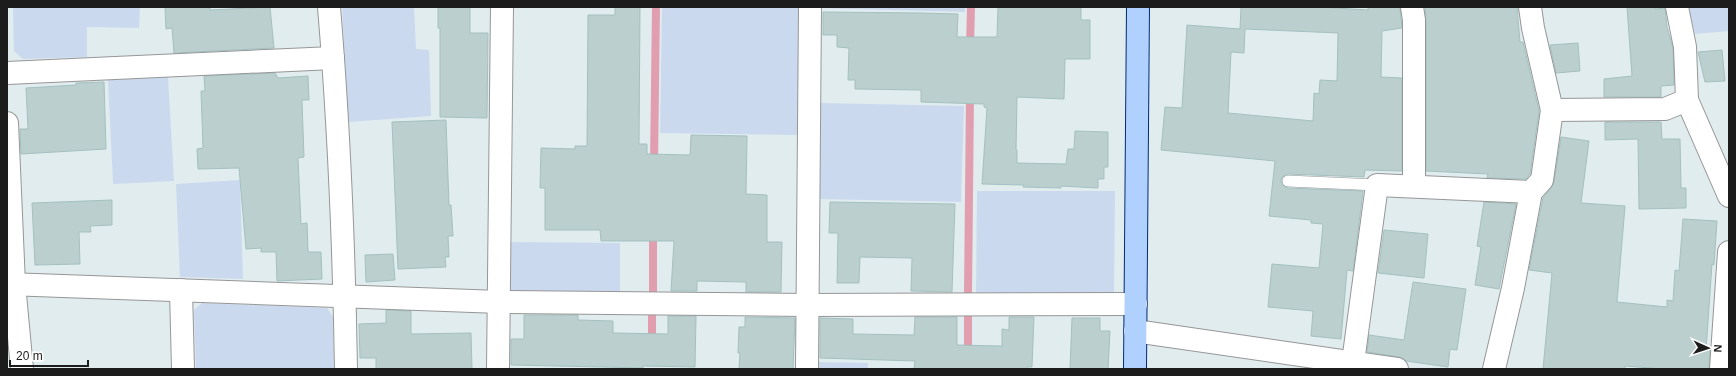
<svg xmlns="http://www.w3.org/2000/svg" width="1736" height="376" font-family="Helvetica,sans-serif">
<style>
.farmland{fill:#cbd9ef}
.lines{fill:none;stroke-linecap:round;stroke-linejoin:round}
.stream{stroke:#e09eae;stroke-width:8}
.building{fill:#bacfce;stroke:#a3c1c0;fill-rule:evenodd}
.lane-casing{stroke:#969696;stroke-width:12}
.street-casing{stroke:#969696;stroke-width:24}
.secondary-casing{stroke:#002b77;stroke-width:24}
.lane{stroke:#fff;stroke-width:11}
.street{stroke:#fff;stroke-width:22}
.secondary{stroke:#b0d1fe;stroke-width:22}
</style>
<rect width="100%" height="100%" fill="#e1ecef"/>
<g class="farmland">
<polygon points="13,7 140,7 139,28 87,27 87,57 23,59 14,51"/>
<polygon points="342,7 414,7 416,49 429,50 431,116 348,122"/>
<polygon points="662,7 802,7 800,135 660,133"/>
<polygon points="817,7 965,7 965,12 817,8"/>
<polygon points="1688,7 1729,7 1729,31 1695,34"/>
<polygon points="168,77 174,181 113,184 108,80"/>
<polygon points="819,103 964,106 961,202 817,199"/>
<polygon points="240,180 243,279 180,277 176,184"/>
<polygon points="977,191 1115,191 1114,292 1111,296 976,296"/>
<polygon points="509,242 620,243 620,296 513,296 509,291"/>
<polygon points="202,303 327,308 333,317 334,369 196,369 194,310"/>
<polygon points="815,362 868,363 868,369 815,369"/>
</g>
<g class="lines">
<g class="stream">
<polyline points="970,46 971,7"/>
<polyline points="654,164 656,7"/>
<polyline points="653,293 653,230"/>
<polyline points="968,295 970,94"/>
<polyline points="652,344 652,314"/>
<polyline points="968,369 968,312"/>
</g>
</g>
<g class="building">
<polygon points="165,7 210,7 210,10 270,7 274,48 174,53 172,28 166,29"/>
<polygon points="438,7 470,7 470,33 488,33 487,118 440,117 440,28 438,28"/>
<polygon points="615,7 640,7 639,144 647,144 647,154 690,155 691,135 747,136 746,194 767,195 767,242 782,242 781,292 746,292 746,282 697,281 697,291 671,291 674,241 601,241 600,230 545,230 545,188 540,188 541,148 575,149 575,146 587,146 588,15 615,15"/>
<polygon points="998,7 1081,7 1081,20 1090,20 1090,59 1065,59 1064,99 1017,97 1016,150 1017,150 1017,163 1066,164 1068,149 1074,149 1075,131 1108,132 1108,167 1104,167 1104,179 1098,179 1098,188 1061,186 1061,188 1023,187 1024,185 982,184 987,108 984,107 984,104 921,102 921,90 855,89 855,80 848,80 849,48 837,47 837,35 823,35 823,12 922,13 958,14 957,37 997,37"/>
<path d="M1241,7H1320L1368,10V7H1397L1400,8L1402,28L1382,31L1381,77L1402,78V171L1365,170L1364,177L1288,174L1282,177L1281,180L1282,185L1288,188L1363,191L1353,271L1347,270L1341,339L1311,336L1313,311L1268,307L1272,264L1319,268L1323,224L1311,223V220L1269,216L1275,161L1161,150L1165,107L1182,108L1187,25L1240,29ZM1245,29L1338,33L1337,81L1320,80L1319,94L1314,93L1313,121L1228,113L1231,52L1244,53Z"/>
<polygon points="1425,7 1517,7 1520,42 1523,42 1539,111 1530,174 1526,179 1487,178 1488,174 1426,171 1426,20"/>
<polygon points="1627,7 1655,7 1655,9 1665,8 1667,27 1673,48 1674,85 1661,86 1661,97 1604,97 1604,79 1632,76"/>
<polygon points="1578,43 1580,71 1556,73 1550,45"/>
<polygon points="1722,50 1725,81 1705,82 1698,52"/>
<polygon points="275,73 278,78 308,76 309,100 302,100 304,157 298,158 301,224 307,223 308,252 321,252 322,279 277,281 276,252 261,252 261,248 246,249 239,168 198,169 197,149 203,148 201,91 205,91 204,76"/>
<polygon points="104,82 106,149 21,154 20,129 28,129 26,88 76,85 76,83"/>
<polygon points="446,120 449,205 451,205 453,236 448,236 449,257 445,257 446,267 398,269 392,122"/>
<polygon points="1605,122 1661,122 1662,139 1680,139 1681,188 1686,188 1686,208 1639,209 1638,139 1605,140"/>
<polygon points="1561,137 1589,141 1581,203 1625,206 1617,302 1667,307 1667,300 1673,301 1675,270 1679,271 1683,219 1717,221 1714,265 1712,264 1706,350 1710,350 1709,369 1663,369 1625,366 1625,369 1543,369 1552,273 1529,270 1543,198 1551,188 1554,182"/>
<polygon points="112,200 112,225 90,226 91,232 79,232 80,264 35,265 32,203"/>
<polygon points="830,202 955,204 952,292 911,291 912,258 860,257 859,283 837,283 838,233 829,233"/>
<polygon points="1484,202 1516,204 1499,289 1475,285 1481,247 1477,246"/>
<polygon points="1384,230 1428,234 1424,278 1378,273"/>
<polygon points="393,254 395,280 366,282 365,255"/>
<polygon points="1413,282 1466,289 1457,350 1450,349 1448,367 1406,361 1399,357 1367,352 1369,335 1404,340"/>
<polygon points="386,310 411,311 411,334 471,333 472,369 376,369 376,358 360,358 359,324 386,323"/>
<polygon points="524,315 578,315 578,320 613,321 613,333 668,334 668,316 696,316 695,367 643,366 643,368 603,367 511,365 511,339 524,339"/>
<polygon points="745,317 795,318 793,369 739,369 740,353 738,353 739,327 745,327"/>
<polygon points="915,317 957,317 957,345 1002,346 1002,329 1009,330 1009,317 1034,317 1032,367 1027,367 1027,369 914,369 915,361 820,358 820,318 853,319 853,334 914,335"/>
<polygon points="1072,318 1100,318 1100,331 1110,331 1108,369 1070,369"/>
</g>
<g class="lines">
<defs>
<polyline id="lane" points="1288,181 1377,185"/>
<g id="street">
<path d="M329,7C339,127 344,248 346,369"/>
<polyline points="1412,7 1414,20 1414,186"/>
<polyline points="1677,7 1685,47 1687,100 1729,196"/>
<polyline points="7,73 333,58"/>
<polyline points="1552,110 1665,109 1687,100"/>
<polyline points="7,123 14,284 22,369"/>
<polyline points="7,284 500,302 807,305 1136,304"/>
<polyline points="181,290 183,369"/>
<polyline points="1135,331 1397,369"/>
<polyline points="1353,362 1377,185 1531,192"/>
<polyline points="498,369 502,7"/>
<polyline points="807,369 810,7"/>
<polyline points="1494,369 1513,288 1531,192 1542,180 1552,110 1533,28 1530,7"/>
<polyline points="1721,369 1729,252"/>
</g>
<polyline id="secondary" points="1135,369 1138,7"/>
</defs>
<use href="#lane" class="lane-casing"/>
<use href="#street" class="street-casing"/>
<use href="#secondary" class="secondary-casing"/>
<use href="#lane" class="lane"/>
<use href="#street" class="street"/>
<use href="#secondary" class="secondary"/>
</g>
<rect width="1736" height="376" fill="none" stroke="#1c1c1c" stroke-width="16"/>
<g transform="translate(1708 348) rotate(93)" stroke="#ffffff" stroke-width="3" paint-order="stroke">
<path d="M0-3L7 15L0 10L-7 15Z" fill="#1c1c1c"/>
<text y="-6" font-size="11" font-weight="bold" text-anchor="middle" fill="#1c1c1c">N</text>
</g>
<path d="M10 360v6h78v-6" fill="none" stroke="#1c1c1c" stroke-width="2"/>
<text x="16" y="360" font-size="12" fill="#1c1c1c" stroke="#ffffff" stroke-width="3" paint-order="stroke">20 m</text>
</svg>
